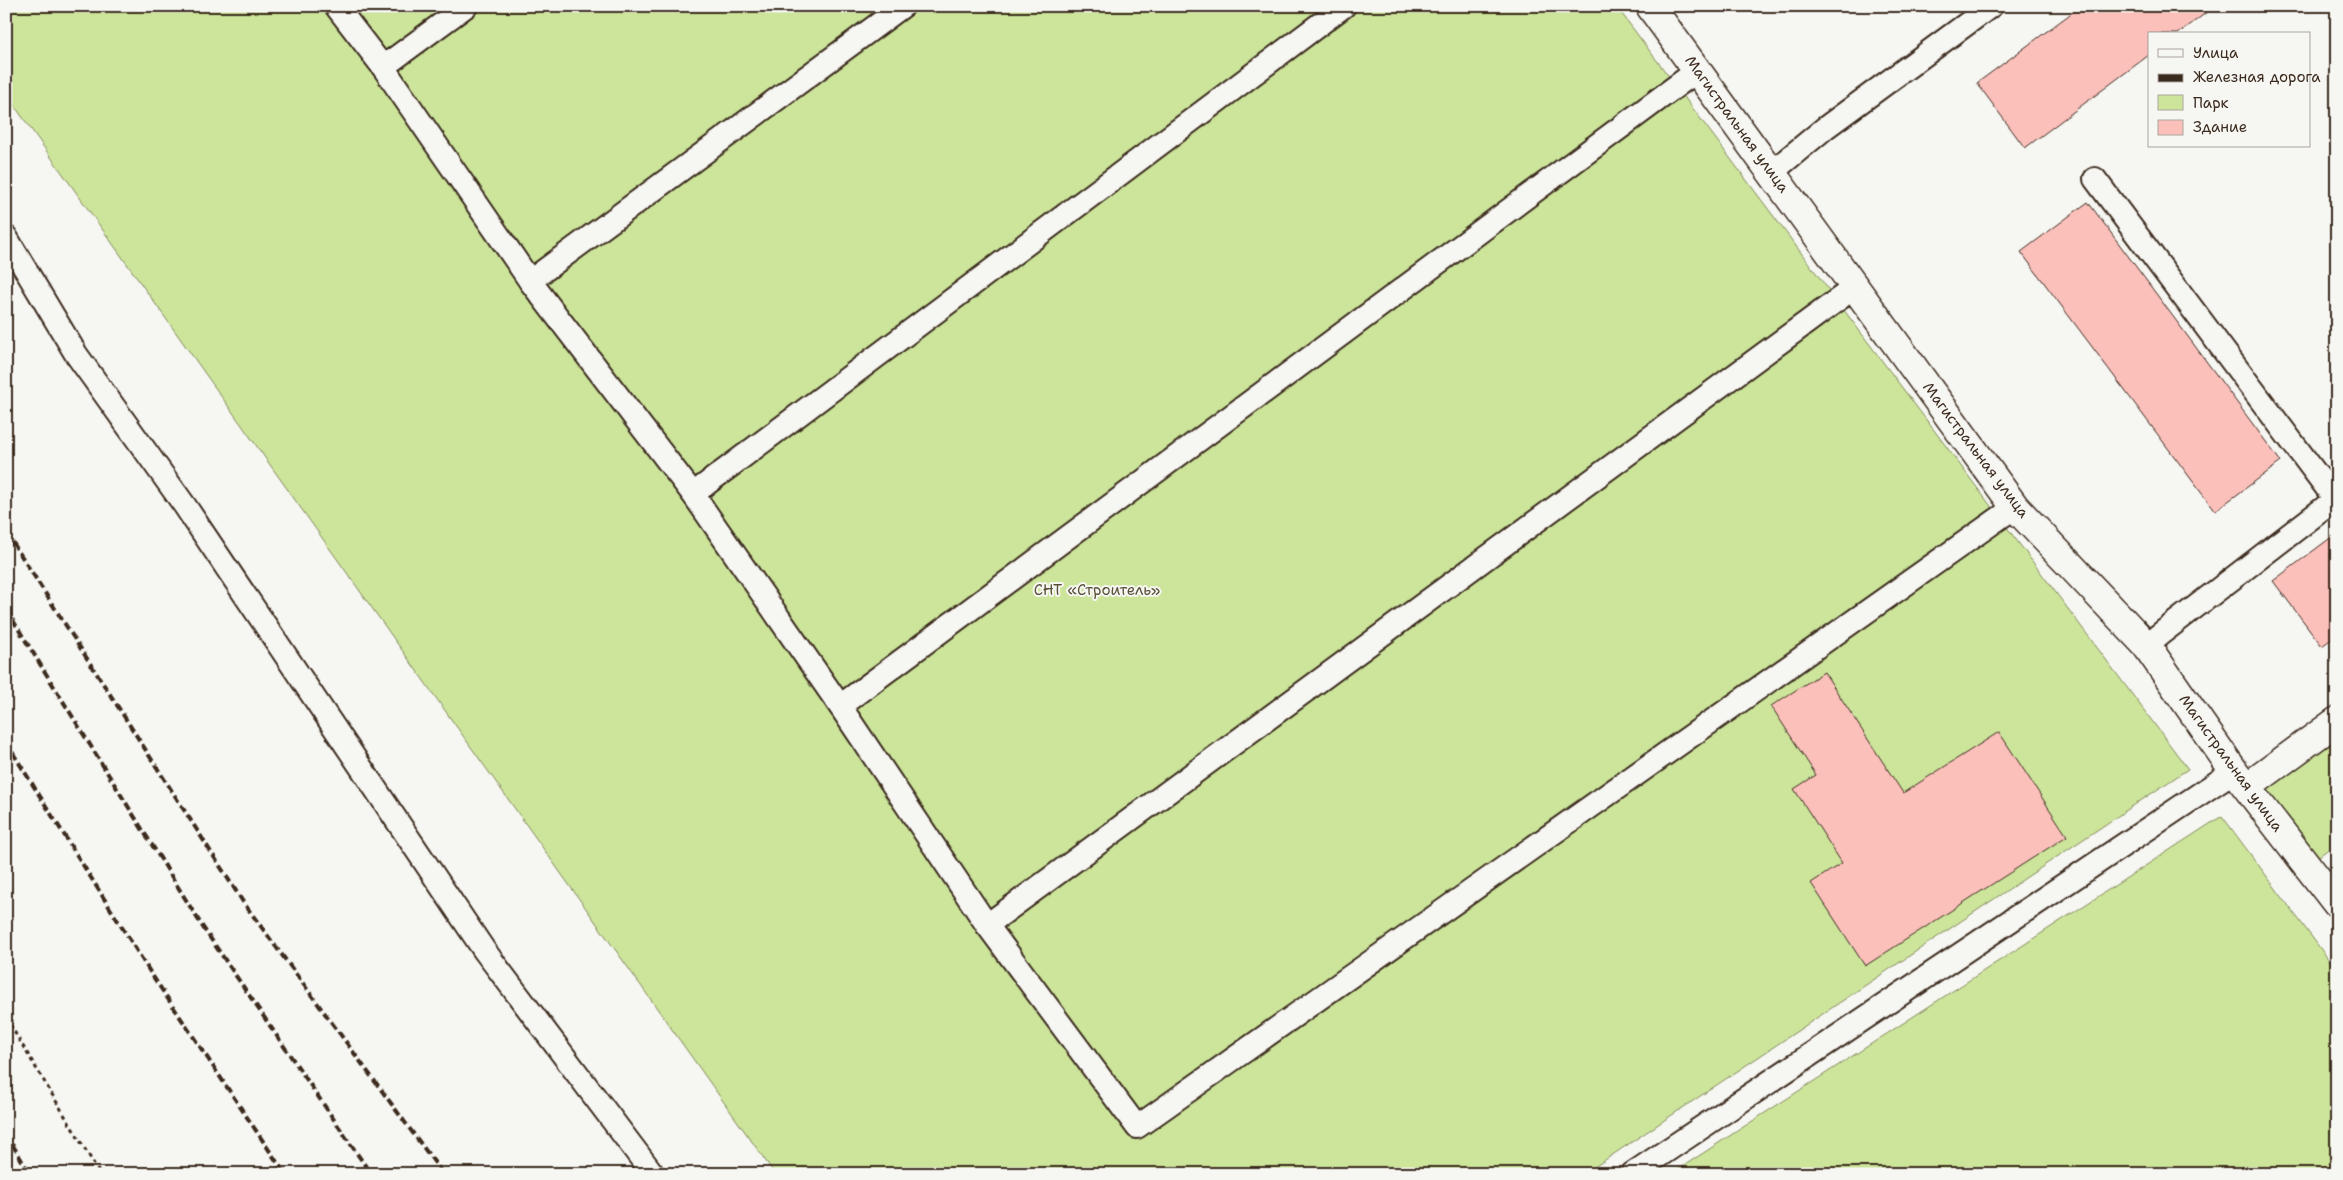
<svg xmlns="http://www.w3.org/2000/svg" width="2343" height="1180" font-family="'Shantell Sans',sans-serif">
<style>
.green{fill:#cce59b;stroke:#84885c}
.building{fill:#fcc0bb;stroke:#3b2a1e}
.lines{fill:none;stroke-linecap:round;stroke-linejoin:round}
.lane-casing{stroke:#3b2a1e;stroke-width:26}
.street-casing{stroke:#3b2a1e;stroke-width:31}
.secondary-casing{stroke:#3b2a1e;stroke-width:31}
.path{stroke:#3b2a1e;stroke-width:3;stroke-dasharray:4 4;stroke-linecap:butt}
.lane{stroke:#f6f6f2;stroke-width:22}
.street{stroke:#f6f6f2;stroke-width:28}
.secondary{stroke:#f6f6f2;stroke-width:28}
.rail{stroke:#3b2a1e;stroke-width:4;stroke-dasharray:8 4;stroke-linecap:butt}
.labels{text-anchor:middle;stroke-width:4;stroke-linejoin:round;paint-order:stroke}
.street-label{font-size:15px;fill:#3b2a1e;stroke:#f6f6f2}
.park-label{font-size:15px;fill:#584f37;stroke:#f6f6f2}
</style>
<rect width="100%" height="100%" fill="#f6f6f2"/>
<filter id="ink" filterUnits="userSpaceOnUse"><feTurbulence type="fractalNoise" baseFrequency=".02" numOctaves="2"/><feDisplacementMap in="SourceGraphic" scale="10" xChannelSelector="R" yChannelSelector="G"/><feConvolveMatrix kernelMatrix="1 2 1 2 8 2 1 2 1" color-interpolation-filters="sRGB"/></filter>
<g filter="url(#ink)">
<g class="green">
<polygon points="6,6 1616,6 2188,769 1584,1174 775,1174 6,94"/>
<polygon points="2337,730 2337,843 2312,861 2258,788"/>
<polygon points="2222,816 2337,971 2337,1174 1671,1174"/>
</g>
<g class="building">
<polygon points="2081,6 2215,6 2178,34 2149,34 2149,55 2025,148 1977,83"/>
<polygon points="2088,202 2281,462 2215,511 2021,252"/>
<polygon points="2337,533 2337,635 2322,646 2273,581"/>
<polygon points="1824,672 1903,793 1999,732 2067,836 1865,966 1811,883 1842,863 1794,789 1816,775 1771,706"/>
</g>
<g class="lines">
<defs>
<g id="lane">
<polyline points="336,6 383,67 530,281 693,494 840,706 987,925 1137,1127 2015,507"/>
<polyline points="383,67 466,6"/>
<polyline points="1772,172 1825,128 1991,6"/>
<polyline points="2095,179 2335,499"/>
<polyline points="6,237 76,354 185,506 484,950 653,1174"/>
<polyline points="530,281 903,6"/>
<polyline points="693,494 1344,6"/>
<polyline points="2146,645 2337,498"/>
<polyline points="840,706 1698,70"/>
<polyline points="987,925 1855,287"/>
<polyline points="1632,1174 2234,771"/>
</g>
<polyline id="street" points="2247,787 2337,721"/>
<polyline id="secondary" points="1650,6 2015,507 2146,645 2234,771 2337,904"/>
</defs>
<use href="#lane" class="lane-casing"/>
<use href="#street" class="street-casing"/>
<use href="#secondary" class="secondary-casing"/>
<polyline class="path" points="6,1018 100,1174"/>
<use href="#lane" class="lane"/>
<use href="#street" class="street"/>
<use href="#secondary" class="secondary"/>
<g class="rail">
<polyline points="6,532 243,902 443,1174"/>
<polyline points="6,609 204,929 371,1174"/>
<polyline points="6,742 150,972 285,1174"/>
<polyline points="6,1134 30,1174"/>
</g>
</g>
</g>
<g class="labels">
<g class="street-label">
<text transform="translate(1737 124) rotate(54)" y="5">Магистральная улица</text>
<text transform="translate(1976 450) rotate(53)" y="5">Магистральная улица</text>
<text transform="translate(2231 763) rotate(54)" y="5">Магистральная улица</text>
</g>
<g class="park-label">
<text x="1097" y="595">СНТ «Строитель»</text>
</g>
</g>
<rect width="2343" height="1180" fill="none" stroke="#f6f6f2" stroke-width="25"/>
<rect x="12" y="12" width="2318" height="1155" fill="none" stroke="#3b2a1e" stroke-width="2" filter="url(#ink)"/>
<rect x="2148" y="32" width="162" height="115" fill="#f6f6f2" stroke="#aba49d"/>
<rect x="2158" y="49" width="25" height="8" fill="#f6f6f2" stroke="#aba49d"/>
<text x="2193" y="58" font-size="15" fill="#3b2a1e">Улица</text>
<rect x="2158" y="74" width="25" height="8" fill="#3b2a1e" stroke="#aba49d"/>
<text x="2193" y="82" font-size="15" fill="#3b2a1e">Железная дорога</text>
<rect x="2158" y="95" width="25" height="15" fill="#cce59b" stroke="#aba49d"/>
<text x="2193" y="108" font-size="15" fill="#3b2a1e">Парк</text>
<rect x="2158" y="120" width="25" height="15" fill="#fcc0bb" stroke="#aba49d"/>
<text x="2193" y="132" font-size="15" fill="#3b2a1e">Здание</text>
</svg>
